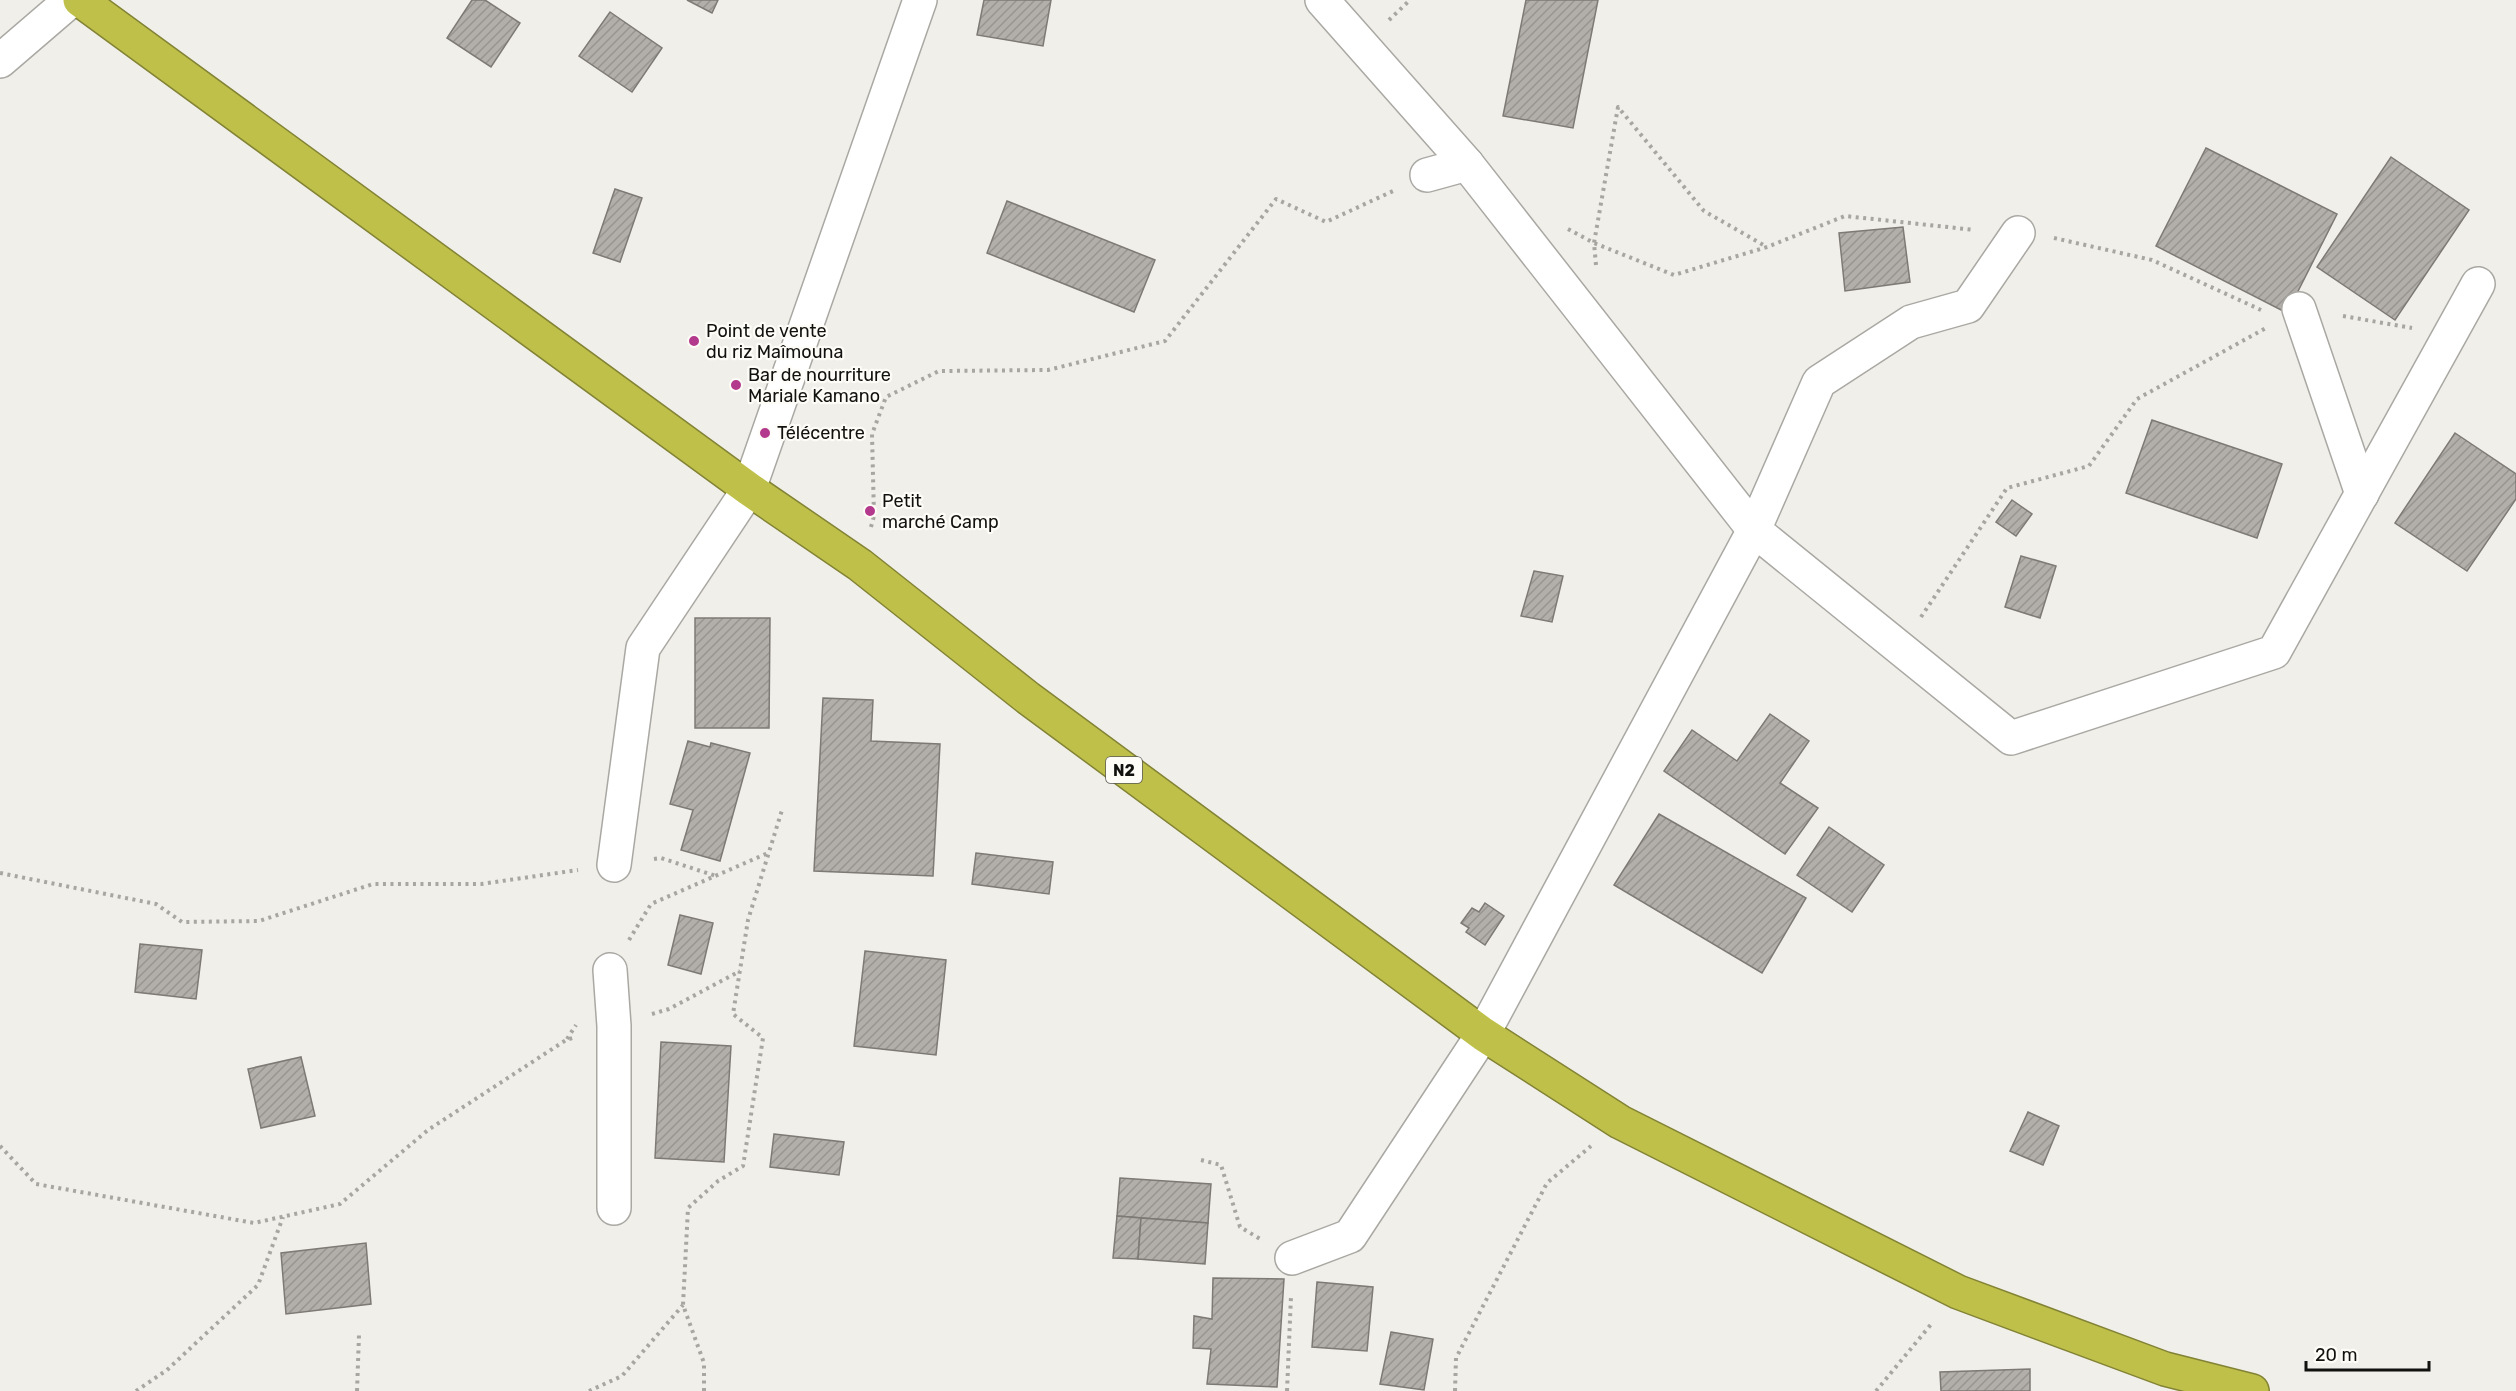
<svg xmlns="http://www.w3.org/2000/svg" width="2516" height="1391" font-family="Rubik,sans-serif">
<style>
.building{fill:url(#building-hatch);stroke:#7d7975;stroke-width:1.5}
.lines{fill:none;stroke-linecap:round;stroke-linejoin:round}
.street-casing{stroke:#aaa8a3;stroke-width:36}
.highway-casing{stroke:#828335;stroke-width:36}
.path{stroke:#a7a6a1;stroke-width:4;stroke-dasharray:3 4.5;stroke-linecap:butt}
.street{stroke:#fff;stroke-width:33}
.highway{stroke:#bfc049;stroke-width:33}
.poi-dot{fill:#b3398c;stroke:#fefcf7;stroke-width:2}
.labels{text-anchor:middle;stroke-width:4.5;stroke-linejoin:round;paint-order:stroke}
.shield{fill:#fefcf7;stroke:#585855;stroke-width:1.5}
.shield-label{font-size:16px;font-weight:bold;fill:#11110f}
.poi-label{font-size:18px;fill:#11110f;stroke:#fefcf7;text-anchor:start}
</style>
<defs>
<pattern id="building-hatch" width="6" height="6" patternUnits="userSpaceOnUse" patternTransform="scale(1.5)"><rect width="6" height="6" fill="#b2aeaa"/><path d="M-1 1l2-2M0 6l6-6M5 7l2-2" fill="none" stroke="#989591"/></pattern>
</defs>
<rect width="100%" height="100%" fill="#f1efe9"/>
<g class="building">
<polygon points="472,0 485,0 520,23 491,67 447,38"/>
<polygon points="687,0 718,0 712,13"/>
<polygon points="984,0 1051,0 1043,46 977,35"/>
<polygon points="1526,0 1598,0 1573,128 1503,116"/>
<polygon points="610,12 662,48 632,92 579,56"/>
<polygon points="2206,148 2337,214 2287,313 2156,246"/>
<polygon points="2391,157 2469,210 2395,320 2317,267"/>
<polygon points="615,189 642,198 620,262 593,253"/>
<polygon points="1007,201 1155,260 1134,312 987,253"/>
<polygon points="1903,227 1910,282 1845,291 1839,233"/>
<polygon points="2152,420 2282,464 2257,538 2126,493"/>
<polygon points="2455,433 2516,474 2516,499 2467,571 2395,523"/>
<polygon points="2012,500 2032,514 2016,536 1996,522"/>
<polygon points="2021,556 2056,566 2040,618 2005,607"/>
<polygon points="1534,571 1563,576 1552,622 1521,616"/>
<polygon points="695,618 770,618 769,728 695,728"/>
<polygon points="823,698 873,700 871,741 940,744 933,876 814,871"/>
<polygon points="1770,714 1809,741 1780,783 1818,808 1785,854 1664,771 1692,730 1737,761"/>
<polygon points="688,741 710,747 711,743 750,753 720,861 681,850 693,810 670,804"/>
<polygon points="1659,814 1806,898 1762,973 1614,885"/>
<polygon points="1829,827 1884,865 1852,912 1797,875"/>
<polygon points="976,853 1053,862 1049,894 972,884"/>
<polygon points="1485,903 1504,916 1485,945 1466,932 1469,928 1461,923 1472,908 1479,912"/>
<polygon points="680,915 713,923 701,974 668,965"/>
<polygon points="140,944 202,950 196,999 135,992"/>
<polygon points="865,951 946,960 936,1055 854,1046"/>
<polygon points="661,1042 731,1046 724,1162 655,1158"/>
<polygon points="301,1057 315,1116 261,1128 248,1069"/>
<polygon points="2028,1112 2059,1126 2043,1165 2010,1151"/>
<polygon points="774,1134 844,1142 839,1175 770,1167"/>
<polygon points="1120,1178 1211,1184 1208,1223 1117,1216"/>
<polygon points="1117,1216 1141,1218 1138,1259 1113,1258"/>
<polygon points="1141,1218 1208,1223 1205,1264 1138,1259"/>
<polygon points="366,1243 371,1304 286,1314 281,1253"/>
<polygon points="1213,1278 1284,1279 1277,1387 1207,1384 1211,1349 1193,1348 1194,1316 1212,1319"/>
<polygon points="1317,1282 1373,1287 1367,1351 1312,1347"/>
<polygon points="1391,1332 1433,1339 1424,1390 1380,1384"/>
<polygon points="2030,1369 2030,1391 1941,1391 1940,1372"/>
</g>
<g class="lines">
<defs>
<g id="street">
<polyline points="1322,0 1467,164 1754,530 1819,382 1911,322 1968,306 2018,233"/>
<polyline points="0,61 71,0"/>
<polyline points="1427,175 1467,164"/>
<polyline points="2299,309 2362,494"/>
<polyline points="614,865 643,648 749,489 920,0"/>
<polyline points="610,970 614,1026 614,1208"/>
<polyline points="1292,1258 1350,1236 1483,1034 1754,530 2011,738 2274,652 2478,284"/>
</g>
<polyline id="highway" points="80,0 749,489 860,565 1028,698 1483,1034 1620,1122 1958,1292 2165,1369 2252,1391"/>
</defs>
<use href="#street" class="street-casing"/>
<use href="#highway" class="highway-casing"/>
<g class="path">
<polyline points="1389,20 1410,0"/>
<polyline points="1568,229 1594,243 1674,275 1767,247 1845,216 1975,230"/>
<polyline points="2054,238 2152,260 2261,310"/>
<polyline points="1596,265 1594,243 1618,107 1704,211 1767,247"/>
<polyline points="2343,316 2412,328"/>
<polyline points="871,527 874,516 872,434 886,397 939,371 1048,370 1165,341 1276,199 1326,222 1393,191"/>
<polyline points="1921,617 2007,488 2089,466 2137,399 2266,328"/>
<polyline points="654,859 661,858 716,876"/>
<polyline points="0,873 156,904 182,922 259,921 373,884 481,884 578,870"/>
<polyline points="629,940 651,904 768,853"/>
<polyline points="652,1014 669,1009 740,971"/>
<polyline points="567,1039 576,1025"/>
<polyline points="0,1146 36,1184 254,1223 340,1204 428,1130 566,1040 576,1037"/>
<polyline points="1201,1160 1221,1165 1240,1227 1262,1240"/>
<polyline points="136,1391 167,1370 258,1285 283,1217"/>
<polyline points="357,1391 359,1335"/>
<polyline points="589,1391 622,1376 683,1305"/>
<polyline points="704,1391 704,1363 683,1305 688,1208 718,1181 743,1166 763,1038 733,1014 748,920 782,810"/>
<polyline points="1287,1391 1291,1296"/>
<polyline points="1455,1391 1456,1358 1547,1183 1591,1146"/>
<polyline points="1876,1391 1933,1322"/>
</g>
<use href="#street" class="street"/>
<use href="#highway" class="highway"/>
</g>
<g class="poi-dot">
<circle cx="694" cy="341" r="6"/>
<circle cx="736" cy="385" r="6"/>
<circle cx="765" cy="433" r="6"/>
<circle cx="870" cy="511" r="6"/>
</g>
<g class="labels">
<rect class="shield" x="1106" y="757" width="36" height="26" rx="4.5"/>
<g class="shield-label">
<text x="1124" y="776">N2</text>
</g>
<g class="poi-label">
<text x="706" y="337">Point de vente<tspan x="706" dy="21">du riz Maîmouna</tspan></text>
<text x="748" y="381">Bar de nourriture<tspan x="748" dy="21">Mariale Kamano</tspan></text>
<text x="777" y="439">Télécentre</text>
<text x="882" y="507">Petit<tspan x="882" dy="21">marché Camp</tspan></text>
</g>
</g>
<path d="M2306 1361v9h123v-9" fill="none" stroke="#11110f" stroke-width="3"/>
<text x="2315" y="1361" font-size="18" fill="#11110f" stroke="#fefcf7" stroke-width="4.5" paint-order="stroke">20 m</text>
</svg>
